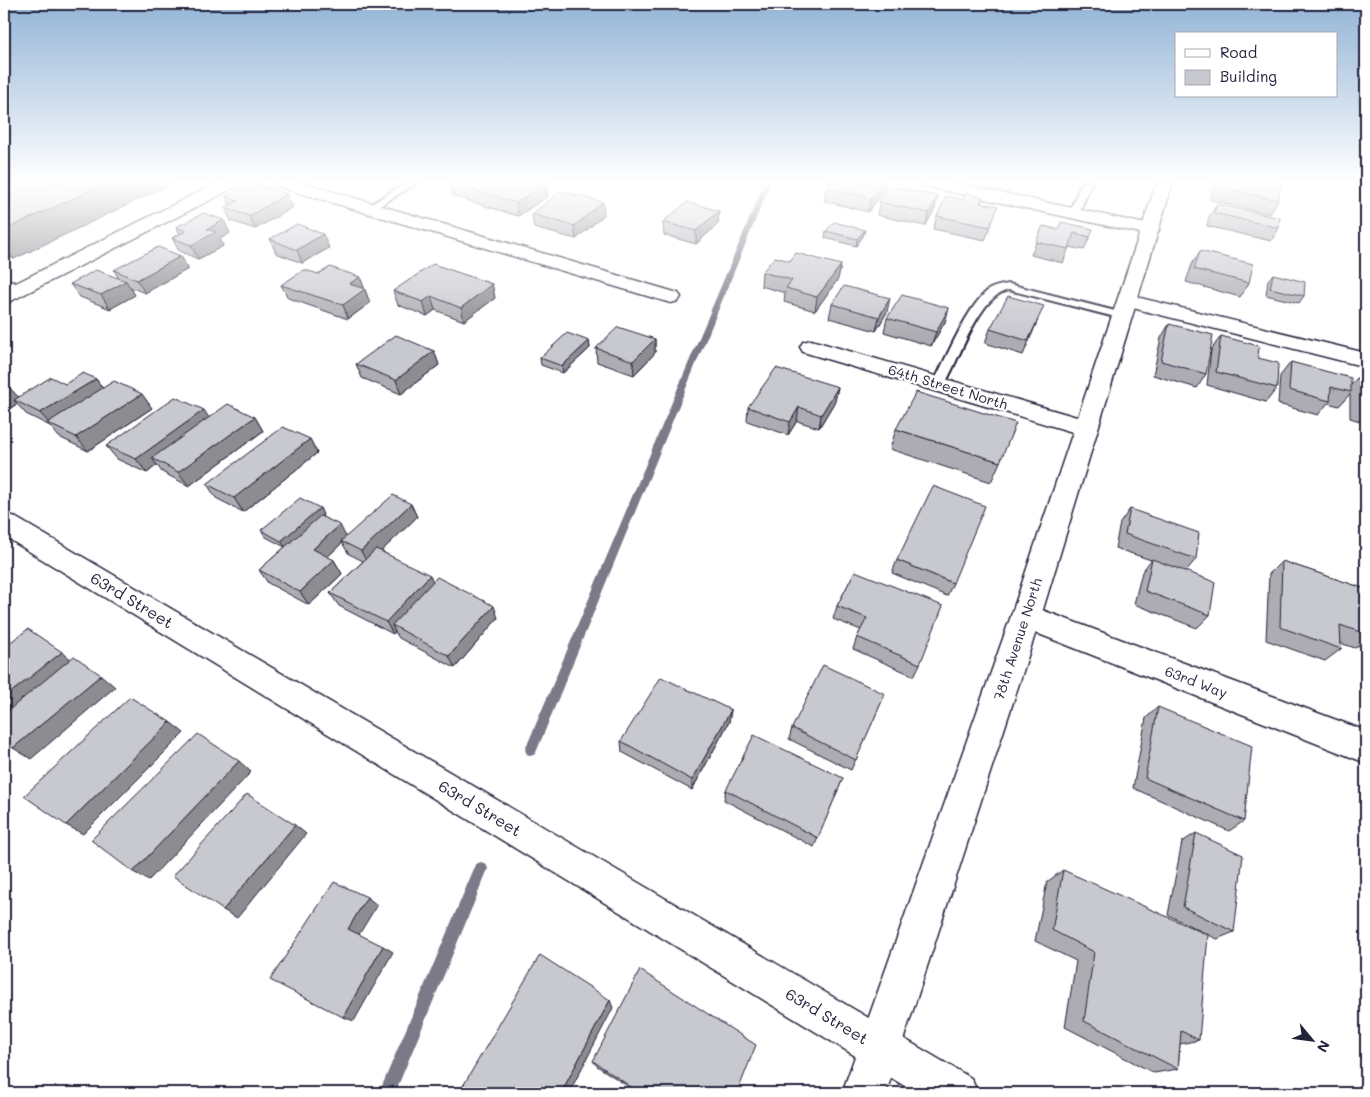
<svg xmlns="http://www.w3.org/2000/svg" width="1370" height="1097" font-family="Mali,sans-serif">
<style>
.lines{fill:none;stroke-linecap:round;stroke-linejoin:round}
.stream{fill:#7a7a88;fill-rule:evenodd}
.service-casing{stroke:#22223b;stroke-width:4}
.minor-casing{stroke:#22223b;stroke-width:3}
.tertiary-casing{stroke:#22223b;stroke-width:3}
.service{fill:#fff;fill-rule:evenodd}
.minor{fill:#fff;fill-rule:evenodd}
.tertiary{fill:#fff;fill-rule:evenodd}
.wall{fill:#acacb2;stroke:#22223b}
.shaded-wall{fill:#8c8c91;stroke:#22223b}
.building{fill:#c8c8cf;stroke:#22223b}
.labels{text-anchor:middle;stroke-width:4.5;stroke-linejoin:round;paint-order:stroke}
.street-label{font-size:14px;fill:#22223b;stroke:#fff}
.near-street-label{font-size:16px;fill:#22223b;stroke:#fff}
</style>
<rect width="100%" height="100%" fill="#fff"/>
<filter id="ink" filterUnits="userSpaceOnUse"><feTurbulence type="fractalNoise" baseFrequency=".02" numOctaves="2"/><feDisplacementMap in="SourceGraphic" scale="10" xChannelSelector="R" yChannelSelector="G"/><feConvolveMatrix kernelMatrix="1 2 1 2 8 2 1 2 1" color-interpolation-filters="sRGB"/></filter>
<g filter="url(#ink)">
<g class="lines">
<g class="stream">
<polygon points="765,182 771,182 537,750 535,754 531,756 527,754 525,750"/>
<polygon points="481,862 486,864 488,869 395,1093 379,1093 476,864"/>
</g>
<defs>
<g id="service">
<polygon points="407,182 418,182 373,210 367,210 365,208"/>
<polygon points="1082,182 1092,182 1079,213 1077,215 1071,215 1069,213"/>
<polygon points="4,278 24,287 25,289 20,292 4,285"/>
<path d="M1009,284L1127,314L1129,316L1123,319L1009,290C978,295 959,362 943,387H935L933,384C946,359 968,304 990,289C996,286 1003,285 1009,284Z"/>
</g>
<g id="minor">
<polygon points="219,182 240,182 238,186 11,301 4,303 4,289"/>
<polygon points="274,182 300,182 678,293 681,297 678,301 671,303 664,301 276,186"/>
<polygon points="920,182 952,182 1150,225 1156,226 1159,230 1156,234 1150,235 928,187 922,186"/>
<polygon points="1128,295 1366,353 1366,367 1121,305 1118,301 1121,297"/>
<polygon points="811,340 1094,422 1098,428 1094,434 1086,436 803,352 800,347 803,342"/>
<polygon points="4,513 13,516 971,1078 978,1093 916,1093 4,536"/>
<polygon points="1026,604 1366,731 1366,763 1016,625 1011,616 1016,607"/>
</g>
<polygon id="tertiary" points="1157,182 1173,182 1041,616 886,1093 842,1093 1011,616"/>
</defs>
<use href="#service" class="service-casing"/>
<use href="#minor" class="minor-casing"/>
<use href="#tertiary" class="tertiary-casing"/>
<use href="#service" class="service"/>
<use href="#minor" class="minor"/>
<use href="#tertiary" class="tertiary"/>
</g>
<g class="wall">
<polygon points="4,182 14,259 4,255"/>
<polygon points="1215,182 1271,182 1278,200 1270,214 1210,200"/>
<polygon points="450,183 518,184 546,183 548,196 518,216 453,196"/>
<polygon points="826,188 884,191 868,212 824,201"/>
<polygon points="226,197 293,207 255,229 231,221 225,208 230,205"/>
<polygon points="983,197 981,203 993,220 985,240 933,229 937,216 963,200"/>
<polygon points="879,202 935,209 925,226 877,215"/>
<polygon points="1217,204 1279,228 1271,241 1207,226 1209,217"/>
<polygon points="719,211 718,224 696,244 664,235 663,222"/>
<polygon points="532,214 604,215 576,239 534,228"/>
<polygon points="1043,226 1090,237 1084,250 1069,247 1063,263 1031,255"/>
<polygon points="176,227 230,233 220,239 223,246 198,259 179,251 172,238 180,234"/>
<polygon points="865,230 863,236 856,246 825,238 826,231"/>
<polygon points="270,239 329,248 302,263 276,253"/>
<polygon points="1200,251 1249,283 1240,297 1186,282 1192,264"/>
<polygon points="181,256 188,269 145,293 130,287 135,295 110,309 80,297 70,284 119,279 114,270"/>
<polygon points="790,261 841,265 838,279 815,311 784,302 785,293 761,286 762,272"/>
<polygon points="319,274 360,277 370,303 348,319 288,298 281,285"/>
<polygon points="1273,274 1304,296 1299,303 1266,295 1268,280"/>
<polygon points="492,284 495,298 464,321 435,310 427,316 398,305 393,291"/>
<polygon points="832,304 887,312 876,331 829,318"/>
<polygon points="949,308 945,322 931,346 884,332 887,318"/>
<polygon points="1038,320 1023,355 985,343 990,329"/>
<polygon points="1169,324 1206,374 1197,388 1153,375 1161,338"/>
<polygon points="1221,336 1258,358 1277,388 1266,402 1207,385 1211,350"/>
<polygon points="655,339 655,353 634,375 597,362 596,348"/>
<polygon points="589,341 590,348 563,373 541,365 540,358"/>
<polygon points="434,351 439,365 401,394 362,378 356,364"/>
<polygon points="1291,362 1351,385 1362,372 1366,374 1366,423 1350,418 1350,394 1339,406 1328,403 1318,415 1278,404 1280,376"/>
<polygon points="96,379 103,388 152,408 88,451 59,437 50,426 26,414 17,404 4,412 4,384 18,397 65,384"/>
<polygon points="838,387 835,401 819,428 797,421 788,435 747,421 748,407"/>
<polygon points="255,417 263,431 189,486 162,472 157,465 147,473 117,459 106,446 209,418"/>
<polygon points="896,429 1000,462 991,482 890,449"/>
<polygon points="310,439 317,453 243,512 216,498 207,484"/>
<polygon points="411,504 417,517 381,551 498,618 455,668 399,638 395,632 393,634 339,606 330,593 363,561 349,554 342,543 327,557 334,560 342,574 309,605 268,583 259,570 285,547 266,537 261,530 320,508 323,515 322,516 346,537"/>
<polygon points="1130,509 1196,559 1186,571 1210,615 1197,628 1134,604 1142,572 1151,560 1115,548 1120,523"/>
<polygon points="897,560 953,583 947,596 892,573"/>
<polygon points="1282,561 1366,589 1366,640 1355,648 1340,643 1341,649 1325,661 1266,640 1269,574"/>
<polygon points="855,571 920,664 914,676 853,649 857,637 861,630 833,619 837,606"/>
<polygon points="885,694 851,770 789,739 792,728"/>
<polygon points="1158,707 1244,821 1229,831 1133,788 1146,718"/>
<polygon points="731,710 729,722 692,790 622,752 621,741"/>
<polygon points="843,778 814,847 724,800 726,790"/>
<polygon points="1196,833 1234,932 1217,939 1168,915 1182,842"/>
<polygon points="1063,870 1199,1040 1180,1044 1178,1069 1154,1073 1065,1027 1076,961 1035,941 1047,882"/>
<polygon points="593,1061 737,1093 638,1093 597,1066"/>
</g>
<g class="shaded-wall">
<polygon points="109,182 175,182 14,259 4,246 4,230"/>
<polygon points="883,182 885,182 884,191 868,212 871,198"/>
<polygon points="546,183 548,196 518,216 516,203"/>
<polygon points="287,194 293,207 255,229 249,216"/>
<polygon points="938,196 935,209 925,226 929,213"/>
<polygon points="603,202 604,215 576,239 574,226"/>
<polygon points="719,211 718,224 696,244 696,231"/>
<polygon points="224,220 230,233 220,239 223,246 198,259 191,245 207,229"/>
<polygon points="865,230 863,236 856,246 857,239"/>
<polygon points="323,234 329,248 302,263 297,250"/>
<polygon points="181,256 188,269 145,293 137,280"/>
<polygon points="841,265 838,279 815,311 817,297"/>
<polygon points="360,277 370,303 348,319 343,305 349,284"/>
<polygon points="126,281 135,295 110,309 101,295"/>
<polygon points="492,284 495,298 464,321 461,308"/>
<polygon points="431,296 435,310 427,316 423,302"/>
<polygon points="890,298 887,312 876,331 879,317"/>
<polygon points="949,308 945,322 931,346 936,332"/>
<polygon points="655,339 655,353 634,375 633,361"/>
<polygon points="589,341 590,348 563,373 562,366"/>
<polygon points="434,351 439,365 401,394 396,380"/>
<polygon points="96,379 106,393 50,424 40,413"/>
<polygon points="9,387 22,401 14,400 17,404 4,412 4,391"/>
<polygon points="838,387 835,401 819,428 821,415"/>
<polygon points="142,394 152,408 88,451 76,437"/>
<polygon points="799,407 797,421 788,435 790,422"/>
<polygon points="204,410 213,424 152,458 157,465 147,473 136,459"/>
<polygon points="255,417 263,431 189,486 178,472"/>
<polygon points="310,439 317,453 243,512 234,498"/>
<polygon points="411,504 417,517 368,564 361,551"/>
<polygon points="320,508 323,515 286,548 281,541"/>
<polygon points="340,525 347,539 341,541 342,543 321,563 313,549"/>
<polygon points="334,560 342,574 309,605 300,592"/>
<polygon points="430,575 436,588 392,625 395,632 393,634 386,622"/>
<polygon points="494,606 498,618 455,668 449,656"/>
<polygon points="4,616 9,621 4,625"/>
<polygon points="62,652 77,664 4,723 4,698"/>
<polygon points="101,675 115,687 31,759 13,748"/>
<polygon points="731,710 729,722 692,790 692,780"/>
<polygon points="170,722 184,733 83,834 66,825"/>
<polygon points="239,761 251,772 149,880 133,872"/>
<polygon points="295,825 306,834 237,918 223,910"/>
<polygon points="367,897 377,905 358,936 348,929"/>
<polygon points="383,946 393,952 354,1021 343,1017"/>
<polygon points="610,1000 613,1008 569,1093 561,1093"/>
</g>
<g class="building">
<polygon points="4,182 109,182 4,230"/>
<polygon points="451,182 513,182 518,184 520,182 546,183 516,203 450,183"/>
<polygon points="830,182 883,182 871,198 826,188"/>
<polygon points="1218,182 1271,182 1281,184 1278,200 1217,187"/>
<polygon points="251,183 287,194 249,216 225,208 238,201 226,197"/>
<polygon points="890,186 938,196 929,213 879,202"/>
<polygon points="561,191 603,202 574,226 532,214"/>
<polygon points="966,193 983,197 980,203 998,206 990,227 937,216 946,196 963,200"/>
<polygon points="687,202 719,211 696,231 663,222"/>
<polygon points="1217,204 1280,218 1279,228 1214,213"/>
<polygon points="204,213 224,220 207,229 216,232 191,245 172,238 186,231 176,227"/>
<polygon points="834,222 865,230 857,239 826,231"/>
<polygon points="1061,222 1093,229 1090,237 1074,233 1069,249 1036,242 1043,226 1058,230"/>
<polygon points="297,224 323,234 297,250 270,239"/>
<polygon points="158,247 181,256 137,280 114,270"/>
<polygon points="1200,251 1253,264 1249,283 1194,269"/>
<polygon points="796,253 841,265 817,297 786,288 792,280 762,272 775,257 790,261"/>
<polygon points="433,264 492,284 461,308 431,296 423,302 393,291"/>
<polygon points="330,267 360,277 349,284 365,289 343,305 281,285 304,270 319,274"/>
<polygon points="96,270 126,281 101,295 70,284"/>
<polygon points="1273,274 1305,282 1304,296 1270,288"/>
<polygon points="844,286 890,298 879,317 832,304"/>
<polygon points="902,295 949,308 936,332 887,318"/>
<polygon points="1008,296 1044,306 1028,341 990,329"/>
<polygon points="1169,324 1213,335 1206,374 1161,361"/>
<polygon points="618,327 655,339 633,361 596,348"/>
<polygon points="567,333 589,341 562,366 540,358"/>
<polygon points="396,335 434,351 396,380 356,364"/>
<polygon points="1221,336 1259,346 1258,358 1278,363 1277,388 1216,372"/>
<polygon points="1291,362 1351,378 1351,392 1331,387 1330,401 1289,390"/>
<polygon points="776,368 838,387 821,415 799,407 790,422 748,407"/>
<polygon points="1362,372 1366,374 1366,405 1362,404"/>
<polygon points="83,373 96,379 40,413 14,400 51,377 65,384"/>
<polygon points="114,381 142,394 76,437 47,423"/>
<polygon points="4,384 9,387 4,391"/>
<polygon points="916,392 1016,423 1000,462 896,429"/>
<polygon points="175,397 204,410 136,459 106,446"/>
<polygon points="228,404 255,417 178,472 152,458"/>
<polygon points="283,427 310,439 234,498 207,484"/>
<polygon points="933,486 985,506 953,583 897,560"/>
<polygon points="393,495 411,504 361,551 341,541"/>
<polygon points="300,498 320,508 281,541 261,530"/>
<polygon points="1130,509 1199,533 1196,559 1125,534"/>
<polygon points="320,516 340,525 313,549 334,560 300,592 259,570"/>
<polygon points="376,549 430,575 386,622 330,593"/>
<polygon points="1152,559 1215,582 1210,615 1145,591"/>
<polygon points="1282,561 1366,589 1366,634 1340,625 1341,649 1280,627"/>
<polygon points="855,571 943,606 920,664 857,637 867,618 837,606"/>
<polygon points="437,577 494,606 449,656 392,625"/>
<polygon points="28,629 62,652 4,698 4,647"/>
<polygon points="74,656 101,675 13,748 4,742 4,714"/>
<polygon points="823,665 885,694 856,760 792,728"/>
<polygon points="661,677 731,710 692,780 621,741"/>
<polygon points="130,697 170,722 66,825 24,796"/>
<polygon points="1158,707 1252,746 1244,821 1145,778"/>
<polygon points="198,734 239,761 133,872 91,840"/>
<polygon points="754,735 843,778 818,838 726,790"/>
<polygon points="247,794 295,825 223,910 173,876"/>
<polygon points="1196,833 1243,855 1234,932 1183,907"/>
<polygon points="1063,870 1208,935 1199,1040 1181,1031 1178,1069 1084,1021 1094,952 1052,930"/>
<polygon points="334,882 367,897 348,929 383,946 343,1017 270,980"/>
<polygon points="540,955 610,1000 561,1093 464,1093 460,1091"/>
<polygon points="640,970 756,1045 737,1093 640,1093 593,1061"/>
</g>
</g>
<linearGradient id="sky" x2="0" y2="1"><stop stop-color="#93b4d6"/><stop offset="0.54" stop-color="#fff"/><stop offset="1" stop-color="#fff" stop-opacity="0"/></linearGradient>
<rect width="1370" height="336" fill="url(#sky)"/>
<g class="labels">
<g class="street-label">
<text transform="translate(948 387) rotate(17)" y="5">64th Street North</text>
<text transform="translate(1018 639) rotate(-72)" y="5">78th Avenue North</text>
<text transform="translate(1196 682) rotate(21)" y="5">63rd Way</text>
</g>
<g class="near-street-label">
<text transform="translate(132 600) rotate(31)" y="6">63rd Street</text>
<text transform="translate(480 808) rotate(31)" y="6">63rd Street</text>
<text transform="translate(827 1016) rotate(31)" y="6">63rd Street</text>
</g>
</g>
<rect width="1370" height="1097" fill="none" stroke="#fff" stroke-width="20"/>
<rect x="10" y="10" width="1350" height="1077" fill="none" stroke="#22223b" stroke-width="2" filter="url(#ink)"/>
<rect x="1175" y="32" width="162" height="65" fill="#ffffff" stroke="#a7a7b1"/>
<rect x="1185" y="49" width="25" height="8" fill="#ffffff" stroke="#a7a7b1"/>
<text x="1220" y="58" font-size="15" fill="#22223b">Road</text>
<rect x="1185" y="70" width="25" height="15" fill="#c8c8cf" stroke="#a7a7b1"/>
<text x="1220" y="82" font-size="15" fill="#22223b">Building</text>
<g transform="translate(1312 1040) rotate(119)" stroke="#ffffff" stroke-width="4" paint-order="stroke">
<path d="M0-4L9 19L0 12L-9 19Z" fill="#22223b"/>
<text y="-8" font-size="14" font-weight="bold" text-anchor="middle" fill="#22223b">N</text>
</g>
</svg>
